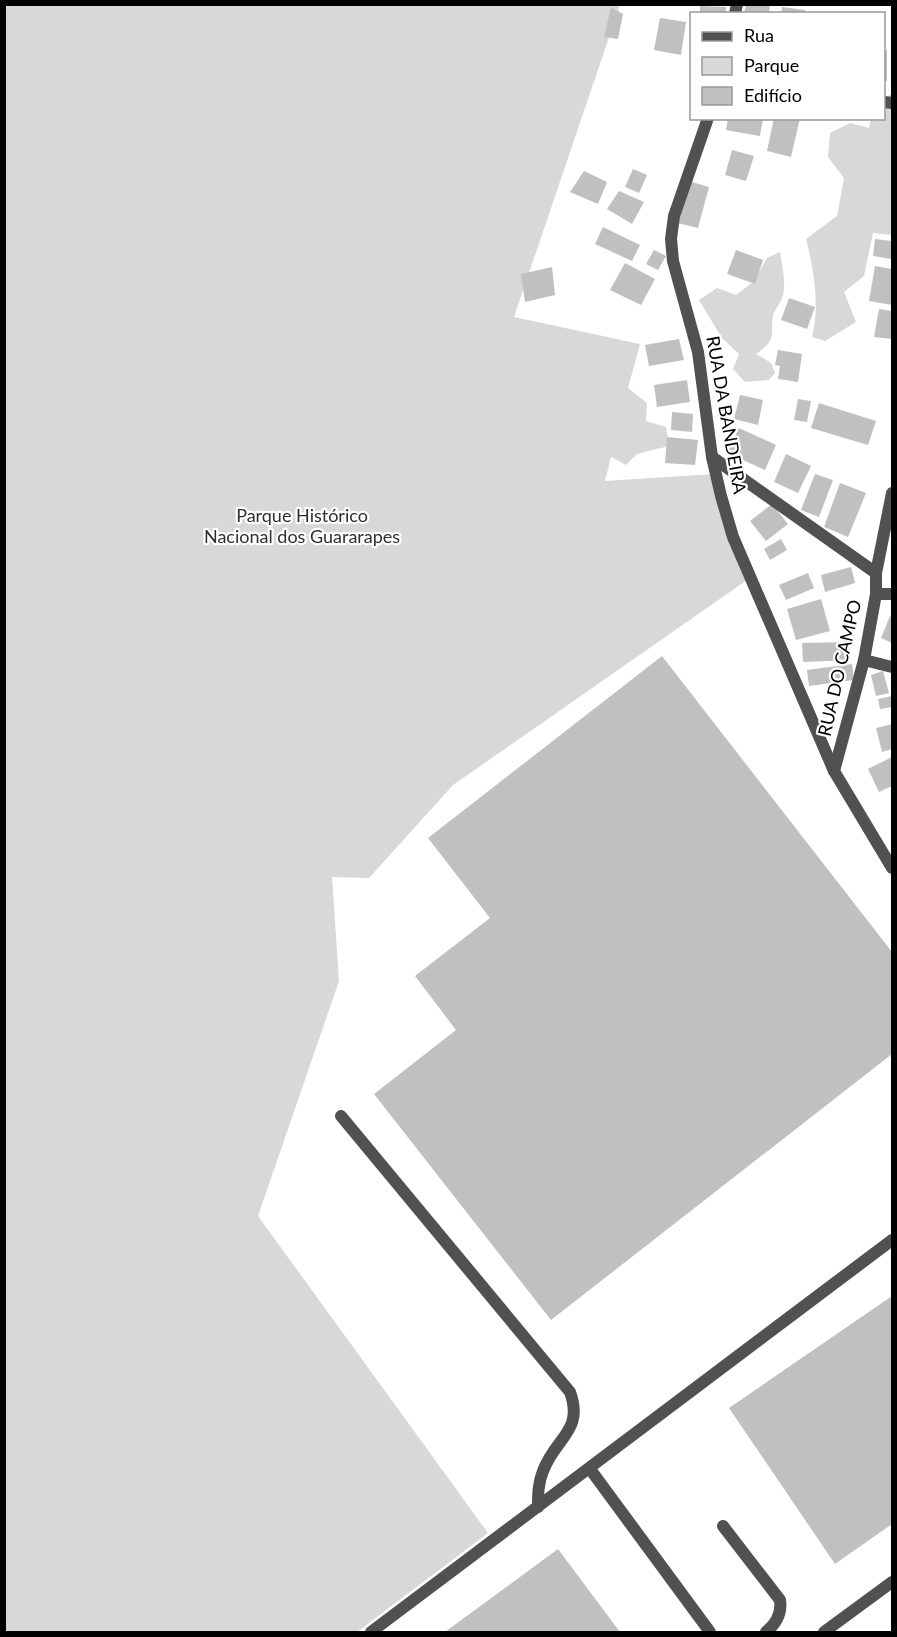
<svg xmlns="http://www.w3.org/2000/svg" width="897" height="1637" font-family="Lato,sans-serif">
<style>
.green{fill:#d8d8d8}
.building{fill:#c0c0c0}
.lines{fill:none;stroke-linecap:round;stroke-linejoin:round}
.service{stroke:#515151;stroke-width:12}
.minor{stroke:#515151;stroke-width:12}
.tertiary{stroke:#515151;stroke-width:12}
.labels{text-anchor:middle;stroke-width:4.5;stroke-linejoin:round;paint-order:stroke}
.street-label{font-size:18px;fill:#000;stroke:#fff}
.park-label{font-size:18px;fill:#2f2f2f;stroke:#fff}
</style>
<rect width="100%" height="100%" fill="#fff"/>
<g class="green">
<polygon points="5,5 620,5 514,317 640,344 628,388 647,403 646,421 666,427 669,446 637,454 626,465 611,457 605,481 714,474 747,580 453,785 369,878 332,877 339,981 258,1216 488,1533 357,1632 5,1632"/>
<path d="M892,93V235L873,233L864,276L844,292L856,322L825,341L812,337C820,306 814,270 806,239L837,216L844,178L828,157L830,133L850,123L869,128L871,119L884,118V99Z"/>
<path d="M780,252C782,265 787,285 782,298C780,304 775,309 773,315C770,336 778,339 756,354L771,363L775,373L769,380L745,382L733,369L739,354L722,338L699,300L717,288L736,295L753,282L767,258Z"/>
</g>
<g class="building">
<polygon points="746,4 770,4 769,14 744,14"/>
<polygon points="700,6 726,7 726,14 700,14"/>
<polygon points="611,7 623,14 618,39 604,37"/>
<polygon points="782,7 805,10 804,14 781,14"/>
<polygon points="660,18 686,22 681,55 654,50"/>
<rect x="884" y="50" width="3" height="31"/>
<polygon points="728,118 763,118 760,136 726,130"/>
<polygon points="774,118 800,118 791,157 767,151"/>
<polygon points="732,150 754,156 746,181 725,175"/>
<polygon points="633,169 647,175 639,193 625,187"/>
<polygon points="584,171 607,182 598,204 570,192"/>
<polygon points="688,181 709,187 698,228 677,223"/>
<polygon points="619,191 644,202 632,224 607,209"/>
<polygon points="603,227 640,245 632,261 595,244"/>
<polygon points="875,239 892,241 891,259 873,256"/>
<polygon points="654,250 666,256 658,270 646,264"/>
<polygon points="736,250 763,260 755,284 727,274"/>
<polygon points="625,263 655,279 641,305 610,290"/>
<polygon points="875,266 892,269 892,305 869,301"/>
<polygon points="552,267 555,295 525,302 521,274"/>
<polygon points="789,298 815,307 807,329 781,320"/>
<polygon points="879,309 892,311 892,339 874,337"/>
<polygon points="679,339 684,360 649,366 645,345"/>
<polygon points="778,350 802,354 798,382 778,379 780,366 775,365"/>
<polygon points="687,380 690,402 657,407 654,385"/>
<polygon points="740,395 763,400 758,425 734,419"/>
<polygon points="798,399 811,401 807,422 794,420"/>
<polygon points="819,403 876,421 868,445 811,428"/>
<polygon points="672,412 693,414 692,432 671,430"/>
<polygon points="739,428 776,445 765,470 727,453"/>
<polygon points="667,437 698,440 695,465 665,463"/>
<polygon points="786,454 811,466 798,493 774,482"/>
<polygon points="815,474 833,480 819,517 801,510"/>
<polygon points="840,483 866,493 848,537 824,527"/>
<polygon points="772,504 788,524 766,541 750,521"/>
<polygon points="781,539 787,550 770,560 764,549"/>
<polygon points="851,567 855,583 825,592 821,575"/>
<polygon points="808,573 814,588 786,600 779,585"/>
<polygon points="821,599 830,631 796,640 787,609"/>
<polygon points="890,616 892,618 892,643 881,638"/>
<polygon points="849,642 850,660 803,662 802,643"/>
<polygon points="662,656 892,952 892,1054 551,1320 374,1094 456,1030 415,976 490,918 428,838"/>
<polygon points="852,664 854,680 809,686 807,670"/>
<polygon points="883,671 889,693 876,696 871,675"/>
<polygon points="892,696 892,707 880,709 878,699"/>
<polygon points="892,724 892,749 882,752 876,728"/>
<polygon points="892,757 892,786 879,792 868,769"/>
<polygon points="892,1296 892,1524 835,1564 729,1408"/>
<polygon points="558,1549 620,1632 445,1632"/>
</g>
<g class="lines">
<g class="service">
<path d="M341,1116L570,1392C584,1431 556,1437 543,1471C538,1483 538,1495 538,1507"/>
<polyline points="590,1469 710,1632"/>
<path d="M723,1526L780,1600C782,1613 777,1623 766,1632"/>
<polyline points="371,1632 892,1240"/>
</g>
<g class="minor">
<polyline points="735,14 737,4"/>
<polyline points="884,102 892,103"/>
<polyline points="708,118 674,216 671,239 673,261 698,352 712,457 721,496 733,537 834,771 892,868"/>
<polyline points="712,457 876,573"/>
<polyline points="876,594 892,594"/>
<polyline points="864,660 892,667"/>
<polyline points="834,771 864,660 876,594 876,573 892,493"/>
</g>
<polyline class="tertiary" points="824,1632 892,1582"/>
</g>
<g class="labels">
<g class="street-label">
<text transform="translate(726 415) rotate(80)" y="6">RUA DA BANDEIRA</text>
<text transform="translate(840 668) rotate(-77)" y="6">RUA DO CAMPO</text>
</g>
<g class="park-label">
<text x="302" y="522">Parque Histórico<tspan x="302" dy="21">Nacional dos Guararapes</tspan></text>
</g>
</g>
<rect width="897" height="1637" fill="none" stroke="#000000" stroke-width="12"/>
<rect x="690" y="12" width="195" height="108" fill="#ffffff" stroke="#999999" stroke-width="1.5"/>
<rect x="702" y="32" width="30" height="9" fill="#515151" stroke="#999999" stroke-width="1.5"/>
<text x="744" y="42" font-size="18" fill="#000000">Rua</text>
<rect x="702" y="57" width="30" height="18" fill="#d8d8d8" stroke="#999999" stroke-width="1.5"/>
<text x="744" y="72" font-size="18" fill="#000000">Parque</text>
<rect x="702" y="87" width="30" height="18" fill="#c0c0c0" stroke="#999999" stroke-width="1.5"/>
<text x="744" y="102" font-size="18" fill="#000000">Edifício</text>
</svg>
